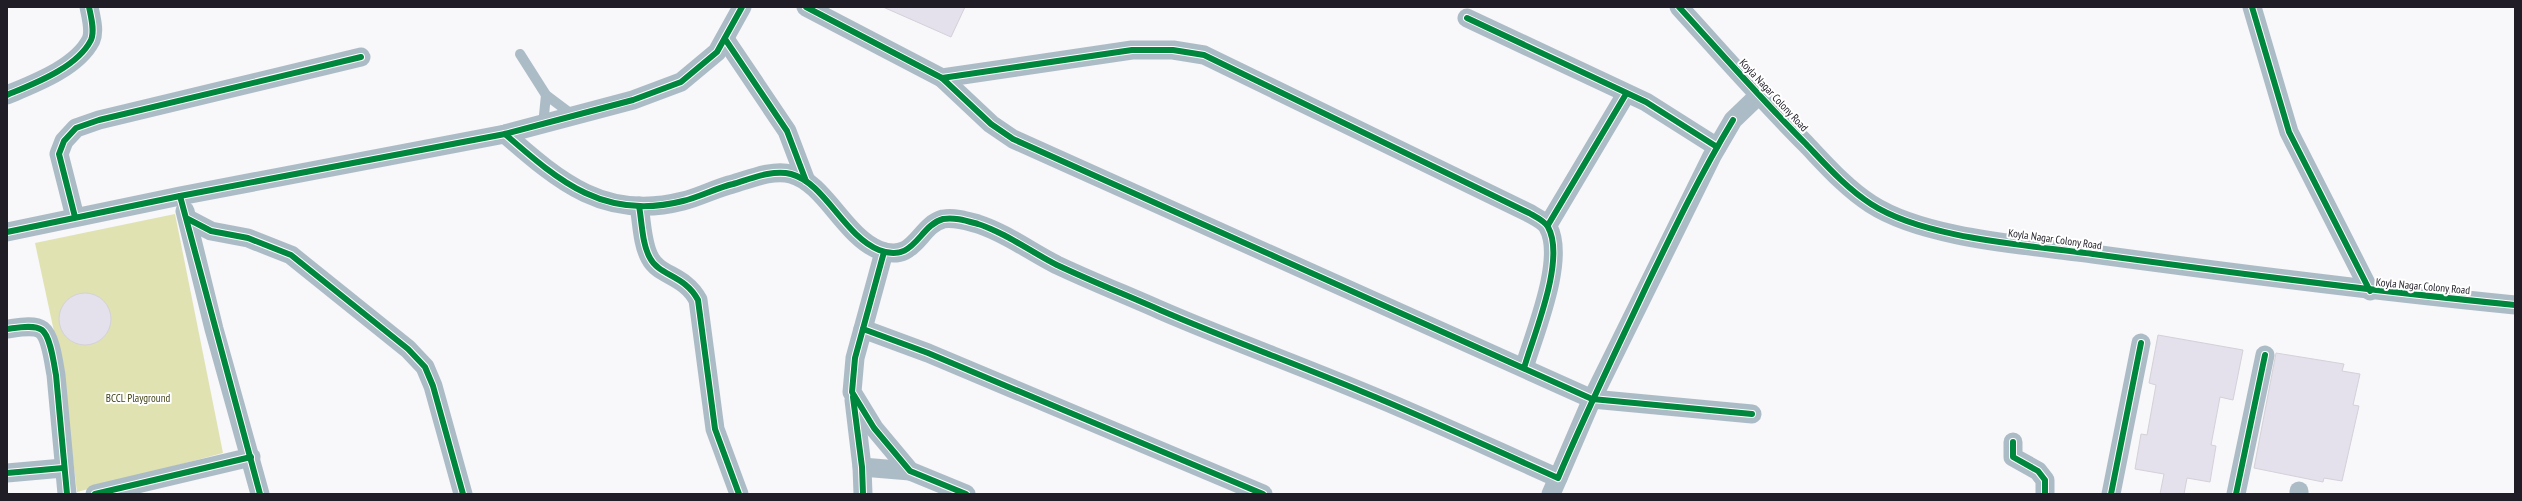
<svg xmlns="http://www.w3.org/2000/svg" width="2522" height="501" font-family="'PT Sans Narrow',sans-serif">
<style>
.green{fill:#e0e2b2}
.building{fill:#e4e0ec;stroke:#d4d2d8}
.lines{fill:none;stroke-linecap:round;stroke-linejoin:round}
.service{stroke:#acbcc7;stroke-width:10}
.minor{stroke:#acbcc7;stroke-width:19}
.cycleway-casing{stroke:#fff;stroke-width:8}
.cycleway{stroke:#00873e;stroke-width:6}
.labels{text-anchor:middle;stroke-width:4;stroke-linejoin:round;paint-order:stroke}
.street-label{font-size:11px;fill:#201d26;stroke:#fff}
.park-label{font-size:11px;fill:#44451a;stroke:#fff}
</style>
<rect width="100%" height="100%" fill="#f8f7fa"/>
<polygon class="green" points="175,214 223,453 77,492 61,364 35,243"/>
<g class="building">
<polygon points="883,7 965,7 951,37"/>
<circle cx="85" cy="319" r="26"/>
<polygon points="2158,335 2243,350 2233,400 2220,397 2211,445 2216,446 2210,482 2187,478 2184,494 2160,494 2164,474 2135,469 2141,434 2147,435 2156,385 2149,383"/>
<polygon points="2276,353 2344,364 2342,371 2360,374 2353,405 2359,406 2342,481 2324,478 2323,482 2254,468"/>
</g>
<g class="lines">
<g class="service">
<polyline points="520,54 546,95 574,116"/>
<polyline points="543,125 546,95"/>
</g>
<g class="minor">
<polyline points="806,7 942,78 991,124 1013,139 1592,399 1752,414"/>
<path d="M1679,7C1721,53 1762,100 1806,144C1826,165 1846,188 1871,204C1925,239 2029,245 2093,254C2233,273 2374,291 2515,305"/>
<polyline points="2252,7 2289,132 2370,291"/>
<polyline points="1467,18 1646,102 1717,147"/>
<polyline points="725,39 787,131 806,181"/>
<path d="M942,78L1132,50H1173L1204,55L1529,213C1534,216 1545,221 1548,227C1566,259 1534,334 1524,368"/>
<path d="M7,95C33,84 77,68 91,40C95,31 91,17 89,7"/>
<path d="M505,134C560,182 605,221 683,201C700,197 716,188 733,184C750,179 773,169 791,174C825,183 844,236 879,250C915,264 918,226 943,219C955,217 967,221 978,224C1006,233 1031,252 1057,265C1091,281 1126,295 1160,310C1227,339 1296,364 1363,392C1429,419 1493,449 1558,478L1592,399L1712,156L1733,120L1759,95"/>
<path d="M639,206C642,222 642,244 650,258C659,276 685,275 698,300L715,429L739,494"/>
<polyline points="185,211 214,329 260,494"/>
<polyline points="75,217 59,154 64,141 76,128 99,120 361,57"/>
<polyline points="188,219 211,231 248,238 291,255 408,349 425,367 433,386 463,494"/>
<polyline points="1548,225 1626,94"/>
<polyline points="7,232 180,196 505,134 633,100 681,82 717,52 742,7"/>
<polyline points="884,252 855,358 852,392 874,428 910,471 966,494"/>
<path d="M7,329C16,328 34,324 42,330C51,337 54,365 56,375L67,494"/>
<polyline points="863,329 928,353 1263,494"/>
<polyline points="854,400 862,467 863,494"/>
<polyline points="2013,442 2013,457 2038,471 2045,480 2045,494"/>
<polyline points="862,467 910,471"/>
<polyline points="7,473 63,468"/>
<polyline points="95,494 251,457"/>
<polyline points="1551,494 1558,478"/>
<polyline points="2111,494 2141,343"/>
<polyline points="2236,494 2265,355"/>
<polyline points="2299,494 2299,491"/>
</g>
<defs>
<g id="cycleway">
<polyline points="806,7 942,78 991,124 1013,139 1592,399 1752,414"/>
<path d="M1679,7C1721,53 1762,100 1806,144C1826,165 1846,188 1871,204C1925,239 2029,245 2093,254C2233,273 2374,291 2515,305"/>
<polyline points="2252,7 2289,132 2370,291"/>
<polyline points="1467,18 1646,102 1717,147"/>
<polyline points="725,39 787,131 806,181"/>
<path d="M942,78L1132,50H1173L1204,55L1529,213C1534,216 1545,221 1548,227C1566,259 1534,334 1524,368"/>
<path d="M7,95C33,84 77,68 91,40C95,31 91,17 89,7"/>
<path d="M505,134C560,182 605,221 683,201C700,197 716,188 733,184C750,179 773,169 791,174C825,183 844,236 879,250C915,264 918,226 943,219C955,217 967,221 978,224C1006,233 1031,252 1057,265C1091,281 1126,295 1160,310C1227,339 1296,364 1363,392C1429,419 1493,449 1558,478C1586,412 1617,349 1647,285C1674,229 1701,173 1733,120"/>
<polyline points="180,196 260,494"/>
<path d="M639,206C642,222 642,244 650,258C659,276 685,275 698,300L715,429L739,494"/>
<polyline points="75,217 59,154 64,141 76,128 99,120 361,57"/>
<polyline points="188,219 211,231 248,238 291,255 408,349 425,367 433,386 463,494"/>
<polyline points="1548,225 1626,94"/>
<polyline points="7,232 180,196 505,134 633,100 681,82 717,52 742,7"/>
<polyline points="884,252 855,358 852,392 874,428 910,471 966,494"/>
<path d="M7,329C16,328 34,324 42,330C51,337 54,365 56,375L67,494"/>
<polyline points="863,329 928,353 1263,494"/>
<polyline points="853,397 862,467 863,494"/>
<polyline points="2013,442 2013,457 2038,471 2045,480 2045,494"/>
<polyline points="7,473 63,468"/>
<polyline points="95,494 251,457"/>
<polyline points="2111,494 2141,343"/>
<polyline points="2236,494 2265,355"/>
</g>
</defs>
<use href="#cycleway" class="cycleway-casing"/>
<use href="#cycleway" class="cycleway"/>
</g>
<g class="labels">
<g class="street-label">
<text transform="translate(1774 95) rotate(47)" y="4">Koyla Nagar Colony Road</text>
<text transform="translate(2055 239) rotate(8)" y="4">Koyla Nagar Colony Road</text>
<text transform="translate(2423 286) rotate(5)" y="4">Koyla Nagar Colony Road</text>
</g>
<g class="park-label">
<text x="138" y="402">BCCL Playground</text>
</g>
</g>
<rect width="2522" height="501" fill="none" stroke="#201d26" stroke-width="16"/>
</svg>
